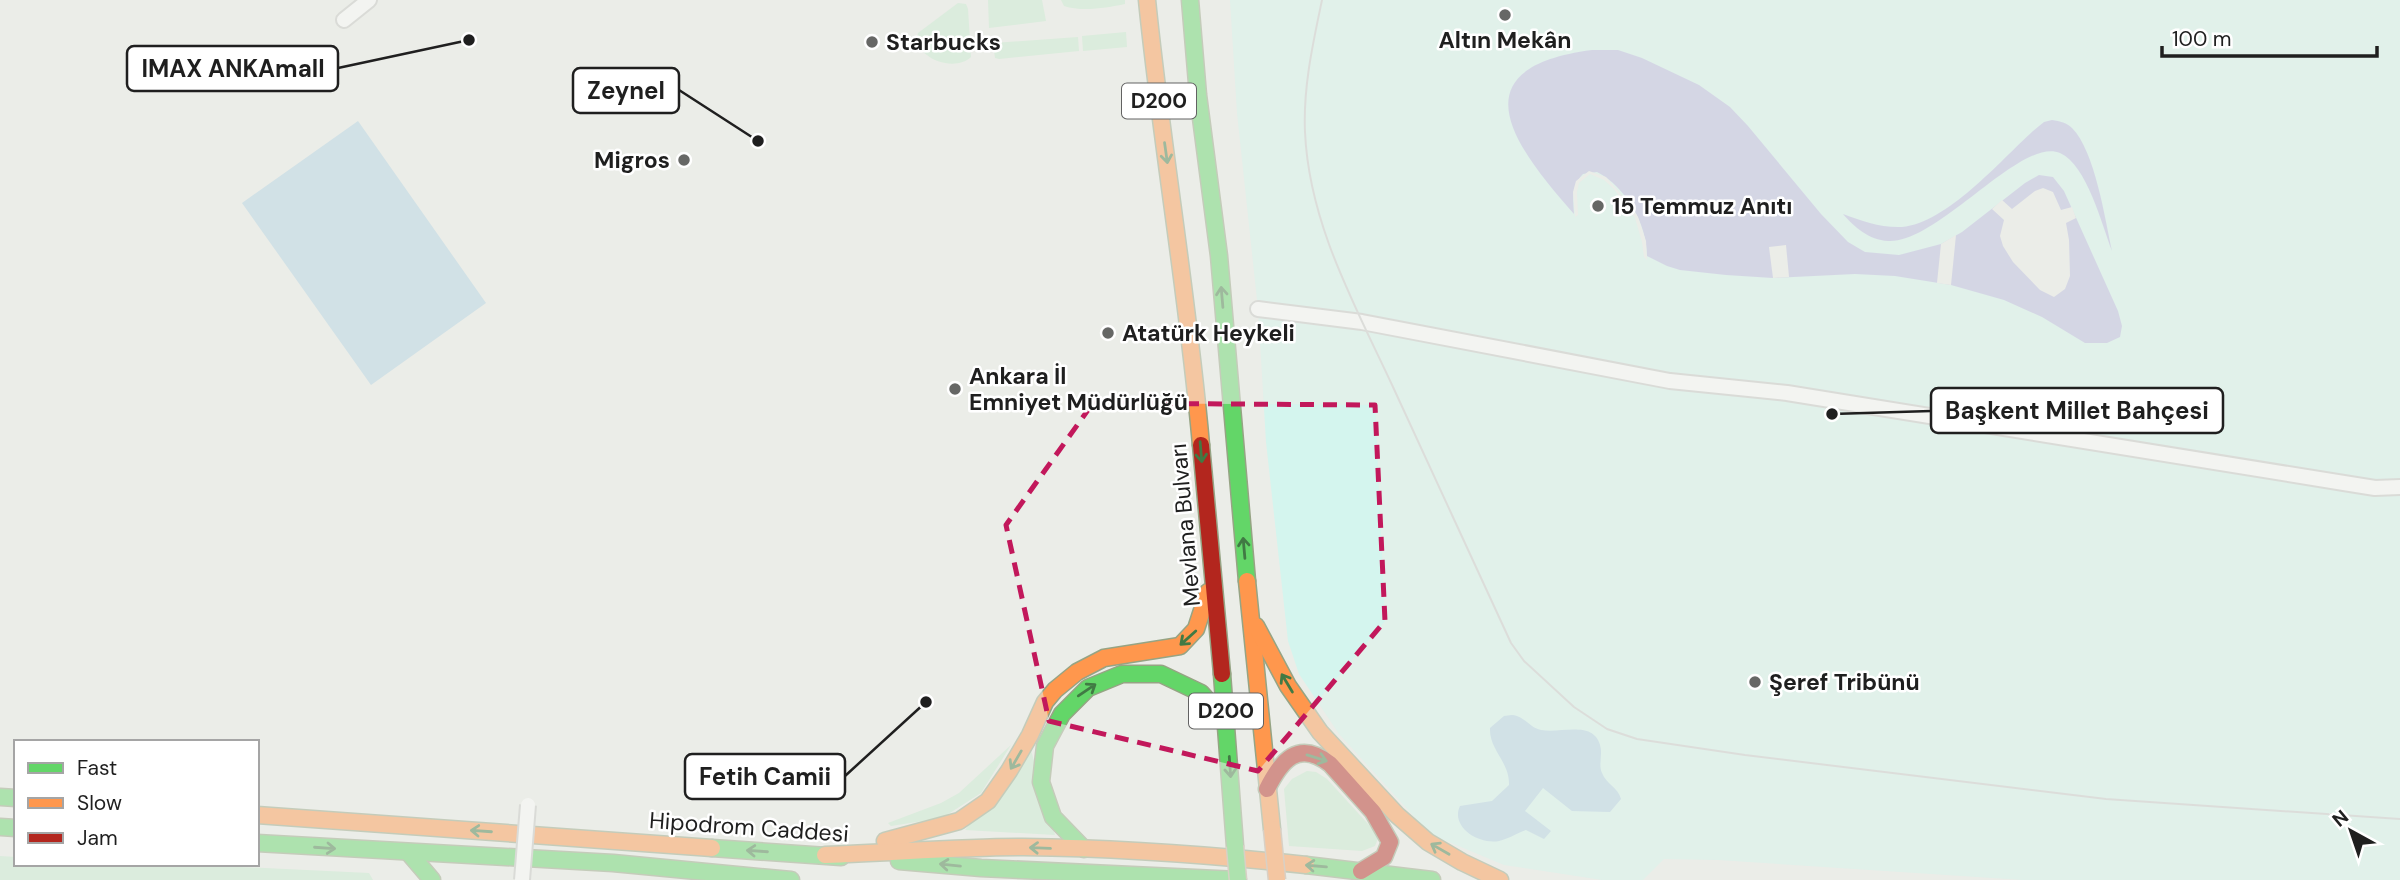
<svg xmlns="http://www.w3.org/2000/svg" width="2400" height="880" font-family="'DM Sans',sans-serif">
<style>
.grass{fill:#c7ecd0}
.park{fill:#d4f5ee}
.pitch{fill:#b1d2e4}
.water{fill:#b9bbe1}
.pier{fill:#ebede8}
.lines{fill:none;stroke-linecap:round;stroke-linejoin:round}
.street-casing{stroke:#c5c6c4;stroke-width:18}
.fast-casing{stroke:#96a484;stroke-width:19}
.slow-casing{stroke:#96a484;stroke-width:19}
.jam-casing{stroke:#96a484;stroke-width:19}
.street{stroke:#fcfcfc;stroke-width:14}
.fast{stroke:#63d668;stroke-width:16}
.slow{stroke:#ff974d;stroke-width:16}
.jam{stroke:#b3261e;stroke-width:16}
.tram{stroke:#cbcbca;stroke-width:2}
.street-bridge-casing{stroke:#c5c6c4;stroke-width:18;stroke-linecap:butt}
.fast-bridge-casing{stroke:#c2ae9c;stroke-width:19;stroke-linecap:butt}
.slow-bridge-casing{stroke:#c2ae9c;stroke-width:19;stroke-linecap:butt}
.street-bridge{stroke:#fcfcfc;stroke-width:14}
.fast-bridge{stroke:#63d668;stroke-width:16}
.slow-bridge{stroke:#ff974d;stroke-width:16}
.oneway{stroke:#417a44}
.marked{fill:none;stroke:#c2185b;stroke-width:5;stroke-dasharray:14 9;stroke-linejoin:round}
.poi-dot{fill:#666765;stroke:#fff;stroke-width:2.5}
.labels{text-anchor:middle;stroke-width:5;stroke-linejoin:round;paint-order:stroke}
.shield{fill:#fff;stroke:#626262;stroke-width:2}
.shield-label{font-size:21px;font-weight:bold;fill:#1f1f1f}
.poi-label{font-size:23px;font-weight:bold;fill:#1f1f1f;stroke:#fff;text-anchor:start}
.street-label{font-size:23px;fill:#1f1f1f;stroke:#fff}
.leader{fill:none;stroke:#1f1f1f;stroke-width:2.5}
.callout-dot{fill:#1f1f1f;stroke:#fff;stroke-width:2.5}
.callout{fill:#fff;stroke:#1f1f1f;stroke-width:2.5}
.callout-label{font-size:24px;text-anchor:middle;font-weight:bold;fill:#1f1f1f}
</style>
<rect width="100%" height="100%" fill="#ebede8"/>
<g class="grass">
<polygon points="988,0 1042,0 1046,21 989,28"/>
<path d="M1061,0H1125V4C1106,8 1082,12 1064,6Z"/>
<path d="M958,3L966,4L968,9L971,57C953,74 911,56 918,33Z"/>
<polygon points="1126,32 1127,47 1083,51 1082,36"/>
<polygon points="1078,37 1079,51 999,59 995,58 993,43"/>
<polygon points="1011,745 981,793 942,818 891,826 888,823 941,803 959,793"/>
<polygon points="1031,750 1055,835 965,830"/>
<polygon points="1307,771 1316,772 1327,779 1379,836 1375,846 1362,851 1289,846 1284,789 1292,779"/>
<polygon points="0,856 16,857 16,864 177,864 369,873 373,880 0,880"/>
</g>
<polygon class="park" points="1230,0 2400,0 2400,880 2023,880 1718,860 1664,859 1643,880 1602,880 1504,865 1430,834 1339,734 1299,674 1288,641 1266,442 1258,309 1237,113"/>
<g class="pitch">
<polygon points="358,121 486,303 371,385 242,203"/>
<path d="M1512,715C1525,716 1529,728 1541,730C1560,734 1593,720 1600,745C1603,755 1598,764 1602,773C1606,784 1618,787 1621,799L1610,812L1572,811L1543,788L1525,811L1551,831L1544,839L1526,830C1517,833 1508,839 1499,841C1479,845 1450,827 1460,806L1492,801L1509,785C1510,762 1489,750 1490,728L1504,716Z"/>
</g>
<g class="water">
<path d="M1592,50H1618L1642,58L1699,85L1730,107L1748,126L1821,214L1848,242L1865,252L1899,255L1941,244L1962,232L2025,183L2039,175L2053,177L2064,191L2118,311L2122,326L2120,337L2107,343H2085L2042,317L2004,300L1951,285L1895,276L1855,274L1773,278L1726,275L1680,270L1667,266L1647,256C1647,224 1626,187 1597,172L1583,174C1571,186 1573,199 1574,214C1515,147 1454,68 1592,50Z"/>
<path d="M2052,120C2060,121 2067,123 2072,128C2095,151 2105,219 2112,251C2102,225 2087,165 2060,153C2021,136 1938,244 1888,241C1869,240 1854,227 1843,214C1862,221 1881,228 1902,227C1947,223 2000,161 2033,131L2044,122Z"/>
</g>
<g class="pier">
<polygon points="1589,171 1606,177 1632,207 1638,217 1646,241 1647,260 1644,257 1642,242 1635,218 1614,189 1604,180 1590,174 1579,183 1577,192 1578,215 1575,217 1573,192 1576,181"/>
<polygon points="2043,188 2053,192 2061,210 2072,207 2076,218 2066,223 2069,240 2070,276 2065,289 2054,297 2040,290 2013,262 2003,246 2000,236 2004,220 1992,209 2002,200 2012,209 2035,191"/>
<polygon points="1956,235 1951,285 1937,283 1941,244"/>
<polygon points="1786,245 1789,277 1773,278 1769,247"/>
</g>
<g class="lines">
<defs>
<g id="street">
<polyline points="344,20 369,0"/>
<polyline points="1258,309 1362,322 1670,381 1787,393 2350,484 2375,488 2400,487"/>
</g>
<g id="fast">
<polyline points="1190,0 1198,95 1219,256 1247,581"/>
<polyline points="1222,674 1235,846"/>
<polyline points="0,797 16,798"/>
<polyline points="0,827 16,828"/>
<polyline points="257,843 613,863 791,880"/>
<polyline points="712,848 841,857"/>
<polyline points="1084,849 1053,817 1041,782 1045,746 1062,714 1088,688 1122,674 1161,674 1201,693 1226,721"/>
<polyline points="409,853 432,880"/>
<polyline points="899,861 981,868 1238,880"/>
<polyline points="1306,865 1432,880"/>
</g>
<g id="slow">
<path d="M1147,0C1162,149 1188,296 1201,445"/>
<polyline points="1247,581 1272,829"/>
<polyline points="1256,626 1288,686 1320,732 1397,815 1428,842 1462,862 1500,880"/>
<polyline points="257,815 712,848"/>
<polyline points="885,841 959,821 988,801 1009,771 1030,735 1045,702 1055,690 1077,672 1104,658 1180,646 1196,629 1208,592"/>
<path d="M825,855C891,853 957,847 1023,847C1118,848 1212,855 1306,865"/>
</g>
<g id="jam">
<polyline points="1201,445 1222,674"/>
<path d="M1267,789C1281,761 1298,739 1330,764L1373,812L1390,842L1384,857L1361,871"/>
</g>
</defs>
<use href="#street" class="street-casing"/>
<use href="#fast" class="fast-casing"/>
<use href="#slow" class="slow-casing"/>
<use href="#jam" class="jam-casing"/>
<use href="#street" class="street"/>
<use href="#fast" class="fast"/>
<use href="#slow" class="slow"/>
<use href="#jam" class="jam"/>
<path class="tram" d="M1322,0C1313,43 1303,87 1305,132C1309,224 1355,305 1393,387C1432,472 1472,558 1511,643L1524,661L1574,707L1607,729L1637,739L1745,755L2106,799L2400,819"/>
<defs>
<polyline id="street-bridge" points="522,880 528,805"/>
<polyline id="fast-bridge" points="1235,846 1238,880"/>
<polyline id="slow-bridge" points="1272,829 1277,880"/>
</defs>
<use href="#street-bridge" class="street-bridge-casing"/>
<use href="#fast-bridge" class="fast-bridge-casing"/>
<use href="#slow-bridge" class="slow-bridge-casing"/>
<use href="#street-bridge" class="street-bridge"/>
<use href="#fast-bridge" class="fast-bridge"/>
<use href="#slow-bridge" class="slow-bridge"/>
</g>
<defs><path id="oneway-shaft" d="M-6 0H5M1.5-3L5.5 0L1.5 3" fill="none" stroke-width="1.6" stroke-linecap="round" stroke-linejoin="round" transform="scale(1.75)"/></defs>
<g class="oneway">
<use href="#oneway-shaft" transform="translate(1166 153) rotate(82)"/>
<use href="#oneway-shaft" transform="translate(1222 297) rotate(-95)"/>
<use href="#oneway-shaft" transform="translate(1201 452) rotate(85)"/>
<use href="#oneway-shaft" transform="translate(1244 548) rotate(-95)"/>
<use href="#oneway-shaft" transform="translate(1188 638) rotate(138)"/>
<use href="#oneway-shaft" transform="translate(1287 683) rotate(-121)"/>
<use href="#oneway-shaft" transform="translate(1087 690) rotate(-34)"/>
<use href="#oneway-shaft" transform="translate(1317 758) rotate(17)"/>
<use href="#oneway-shaft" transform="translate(1016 760) rotate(120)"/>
<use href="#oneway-shaft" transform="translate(1230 767) rotate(86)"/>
<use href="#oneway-shaft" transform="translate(481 831) rotate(-176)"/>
<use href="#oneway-shaft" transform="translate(325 848) rotate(4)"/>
<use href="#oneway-shaft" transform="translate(1040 848) rotate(-178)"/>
<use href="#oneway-shaft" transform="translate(1440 849) rotate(-150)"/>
<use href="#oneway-shaft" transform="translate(757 851) rotate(-176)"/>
<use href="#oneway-shaft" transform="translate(950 865) rotate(-174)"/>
<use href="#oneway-shaft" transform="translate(1316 866) rotate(-175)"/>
</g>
<path d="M0 0H2400V880H0ZM1093,403L1375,405L1385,621L1258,771L1049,721L1006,525Z" fill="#ebede8" fill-opacity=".55" fill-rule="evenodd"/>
<path class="marked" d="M1093,403L1375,405L1385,621L1258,771L1049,721L1006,525Z"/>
<g class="poi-dot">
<circle cx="1505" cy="15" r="7"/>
<circle cx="872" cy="42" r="7"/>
<circle cx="684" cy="160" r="7"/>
<circle cx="1598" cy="206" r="7"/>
<circle cx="1108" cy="333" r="7"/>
<circle cx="955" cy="389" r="7"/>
<circle cx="1755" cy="682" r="7"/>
</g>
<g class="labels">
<g class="shield">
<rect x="1122" y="83.5" width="74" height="35" rx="5"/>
<rect x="1189" y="693.5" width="74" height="35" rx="5"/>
</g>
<g class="shield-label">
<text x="1159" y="108">D200</text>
<text x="1226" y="718">D200</text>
</g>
<g class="poi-label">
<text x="1505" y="48" text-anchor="middle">Altın Mekân</text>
<text x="886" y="50">Starbucks</text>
<text x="670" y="168" text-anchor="end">Migros</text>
<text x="1612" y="214">15 Temmuz Anıtı</text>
<text x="1122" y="341">Atatürk Heykeli</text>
<text x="969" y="384">Ankara İl<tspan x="969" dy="26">Emniyet Müdürlüğü</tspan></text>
<text x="1769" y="690">Şeref Tribünü</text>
</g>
<g class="street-label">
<text transform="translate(1185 525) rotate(-95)" y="8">Mevlana Bulvarı</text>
<text transform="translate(749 827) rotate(4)" y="8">Hipodrom Caddesi</text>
</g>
</g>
<path class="leader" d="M469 40L338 68M758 141L679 90M1832 414L1931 411M926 702L845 776"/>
<g class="callout-dot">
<circle cx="469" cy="40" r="7"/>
<circle cx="758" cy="141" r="7"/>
<circle cx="1832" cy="414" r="7"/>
<circle cx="926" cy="702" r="7"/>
</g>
<g class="callout">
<rect x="127" y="46" width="211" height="45" rx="7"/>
<rect x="573" y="68" width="106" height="45" rx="7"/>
<rect x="1931" y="388" width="292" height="45" rx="7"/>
<rect x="685" y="754" width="160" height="45" rx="7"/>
</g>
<g class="callout-label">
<text x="233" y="77">IMAX ANKAmall</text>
<text x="626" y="99">Zeynel</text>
<text x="2077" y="419">Başkent Millet Bahçesi</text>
<text x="765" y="785">Fetih Camii</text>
</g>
<rect x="14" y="740" width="245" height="126" fill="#ffffff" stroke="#a5a5a5" stroke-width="2"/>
<rect x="28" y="763" width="35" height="10" fill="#63d668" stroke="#a5a5a5" stroke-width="2"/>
<text x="77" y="775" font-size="21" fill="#1f1f1f">Fast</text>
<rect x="28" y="798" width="35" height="10" fill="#ff974d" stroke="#a5a5a5" stroke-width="2"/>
<text x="77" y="810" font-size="21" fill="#1f1f1f">Slow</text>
<rect x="28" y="833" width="35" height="10" fill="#b3261e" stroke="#a5a5a5" stroke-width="2"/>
<text x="77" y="845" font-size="21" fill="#1f1f1f">Jam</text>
<g transform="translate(2351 831) rotate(320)" stroke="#ffffff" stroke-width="5" paint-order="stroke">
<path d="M0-5L12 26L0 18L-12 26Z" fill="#1f1f1f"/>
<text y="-10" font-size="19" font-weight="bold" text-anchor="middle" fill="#1f1f1f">N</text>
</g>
<path d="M2162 46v10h215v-10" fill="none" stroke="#1f1f1f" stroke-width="3.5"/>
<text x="2172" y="46" font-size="21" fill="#1f1f1f" stroke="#ffffff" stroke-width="5" paint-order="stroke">100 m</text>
</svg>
